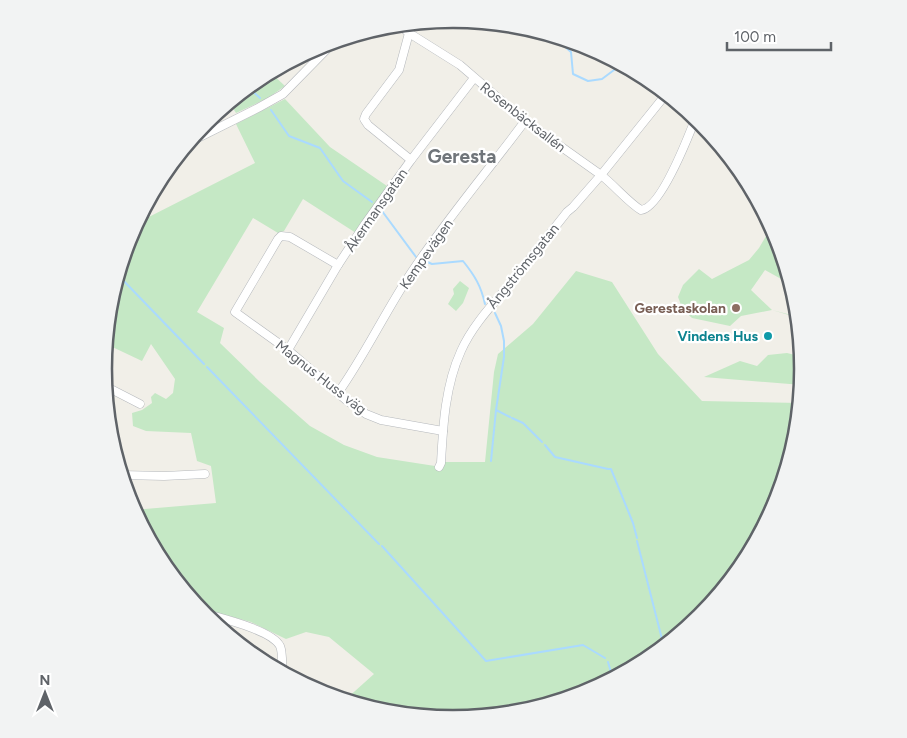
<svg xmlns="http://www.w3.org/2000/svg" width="907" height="738" font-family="Figtree,sans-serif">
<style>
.green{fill:#c5e8c5}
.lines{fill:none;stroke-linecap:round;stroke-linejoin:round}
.stream{stroke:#aadaff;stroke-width:2}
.minor-casing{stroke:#b5b8bc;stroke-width:9}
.minor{stroke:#fff;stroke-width:8}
.education-dot{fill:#8d6e63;stroke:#fff;stroke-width:2}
.culture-dot{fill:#0f9aa8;stroke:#fff;stroke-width:2}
.labels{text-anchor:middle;stroke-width:4.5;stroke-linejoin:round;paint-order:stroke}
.street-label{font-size:14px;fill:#5f6368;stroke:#fff}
.education-label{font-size:14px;font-weight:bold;fill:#785e54;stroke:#fff;text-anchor:end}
.culture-label{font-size:14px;font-weight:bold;fill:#0d838f;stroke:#fff;text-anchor:end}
.district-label{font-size:19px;font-weight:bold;fill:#70757a;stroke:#fff}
.rim{fill:none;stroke:#5f6368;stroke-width:2.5}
</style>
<rect width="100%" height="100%" fill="#f1efe8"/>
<g class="green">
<polygon points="270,72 285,86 268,98 236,113 229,102 259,78"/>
<polygon points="285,99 330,147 387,186 356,233 303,199 284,231 278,233 253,218 197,312 224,328 220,343 260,382 310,426 344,445 377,457 435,466 444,462 485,462 494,372 498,354 533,324 576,271 612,282 658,354 702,401 800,403 797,438 777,503 745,564 701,617 648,660 587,693 522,713 453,719 385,712 345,700 374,674 329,637 306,632 286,639 251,622 199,608 162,563 133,510 216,503 211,466 197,461 191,433 146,431 133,426 132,413 142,410 152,403 151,397 155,393 166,399 173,393 175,379 151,344 142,361 106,344 110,300 130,235 137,223 255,163 236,124"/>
<polygon points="772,226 777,235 792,285 765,270 751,290 772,310 799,317 799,318 772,310 741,316 730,326 692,318 683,310 678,297 683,285 699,269 712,279 749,260 759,248"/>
<polygon points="460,281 469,288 463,303 456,311 448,304 454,294 453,289"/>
<polygon points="787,353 803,357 804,369 802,385 704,377 740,361 757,366 768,355"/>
</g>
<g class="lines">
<g class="stream">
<polyline points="558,36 563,45 571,52 573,74 588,81 602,79 622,64"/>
<polyline points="248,87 260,98"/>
<polyline points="271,110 289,136 320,148 343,181 372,202"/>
<polyline points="382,211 416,257"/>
<path d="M425,261L432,264L463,261C475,276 481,286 485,304"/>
<polyline points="118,275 204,364"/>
<polyline points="207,367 379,544"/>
<polyline points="496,410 510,417"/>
<polyline points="512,418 523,423 542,442"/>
<polyline points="545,445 555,457 608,469"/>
<polyline points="491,461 496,410 504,357 504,341 501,326 495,313"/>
<polyline points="609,469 611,469 633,523 637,538"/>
<polyline points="637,541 664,647"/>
<polyline points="382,546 486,661 583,645 605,658"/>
<polyline points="608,662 613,679"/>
</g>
<defs>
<g id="minor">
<path d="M398,24L409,33L460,65L525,121L601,175C614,185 629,203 641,210C661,208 689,135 696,117"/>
<polyline points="409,33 399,70 366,114 364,119 368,125 411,160"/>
<polyline points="188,143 258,108 283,94 336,40"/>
<polyline points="338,265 290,237 281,236 278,239 235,312 288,350 346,400 366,414 381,420 443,431"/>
<polyline points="288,350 338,265 365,224 411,160 474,78"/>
<polyline points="105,386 140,404"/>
<path d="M338,393C365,355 385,312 411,273C446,220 487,172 525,121"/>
<path d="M439,467L441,463C443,426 445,386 461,351C472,326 492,305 510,284C529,260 548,236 567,212L573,207L601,175L667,93"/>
<polyline points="122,475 164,476 205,474"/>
<path d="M203,613C220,618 272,630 280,646C283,653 282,664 282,673"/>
</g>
</defs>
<use href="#minor" class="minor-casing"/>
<use href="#minor" class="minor"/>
</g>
<circle class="education-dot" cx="736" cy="308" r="5"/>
<circle class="culture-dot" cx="768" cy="336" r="5"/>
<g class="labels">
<g class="street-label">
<text transform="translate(523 117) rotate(38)" y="5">Rosenbäcksallén</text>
<text transform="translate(376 210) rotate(-55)" y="5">Åkermansgatan</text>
<text transform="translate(426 254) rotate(-55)" y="5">Kempevägen</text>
<text transform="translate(523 266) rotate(-51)" y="5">Ångströmsgatan</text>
<text transform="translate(321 377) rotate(38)" y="5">Magnus Huss väg</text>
</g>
<g class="education-label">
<text x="726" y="313">Gerestaskolan</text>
</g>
<g class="culture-label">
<text x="758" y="341">Vindens Hus</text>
</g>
<g class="district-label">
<text x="462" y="163">Geresta</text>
</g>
</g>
<path d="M0 0H907V738H0ZM112 369a341 341 0 1 1 682 0a341 341 0 1 1-682 0Z" fill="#f2f3f3" fill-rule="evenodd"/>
<path class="rim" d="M112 369a341 341 0 1 1 682 0a341 341 0 1 1-682 0Z"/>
<g transform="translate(45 693)" stroke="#ffffff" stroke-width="4" paint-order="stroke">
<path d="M0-4L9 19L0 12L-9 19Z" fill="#5f6368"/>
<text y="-8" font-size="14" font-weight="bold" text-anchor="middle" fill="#5f6368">N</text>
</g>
<path d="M727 42v8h104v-8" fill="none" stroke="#5f6368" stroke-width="2.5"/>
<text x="734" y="42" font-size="15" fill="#5f6368" stroke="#ffffff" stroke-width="4" paint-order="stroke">100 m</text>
</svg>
